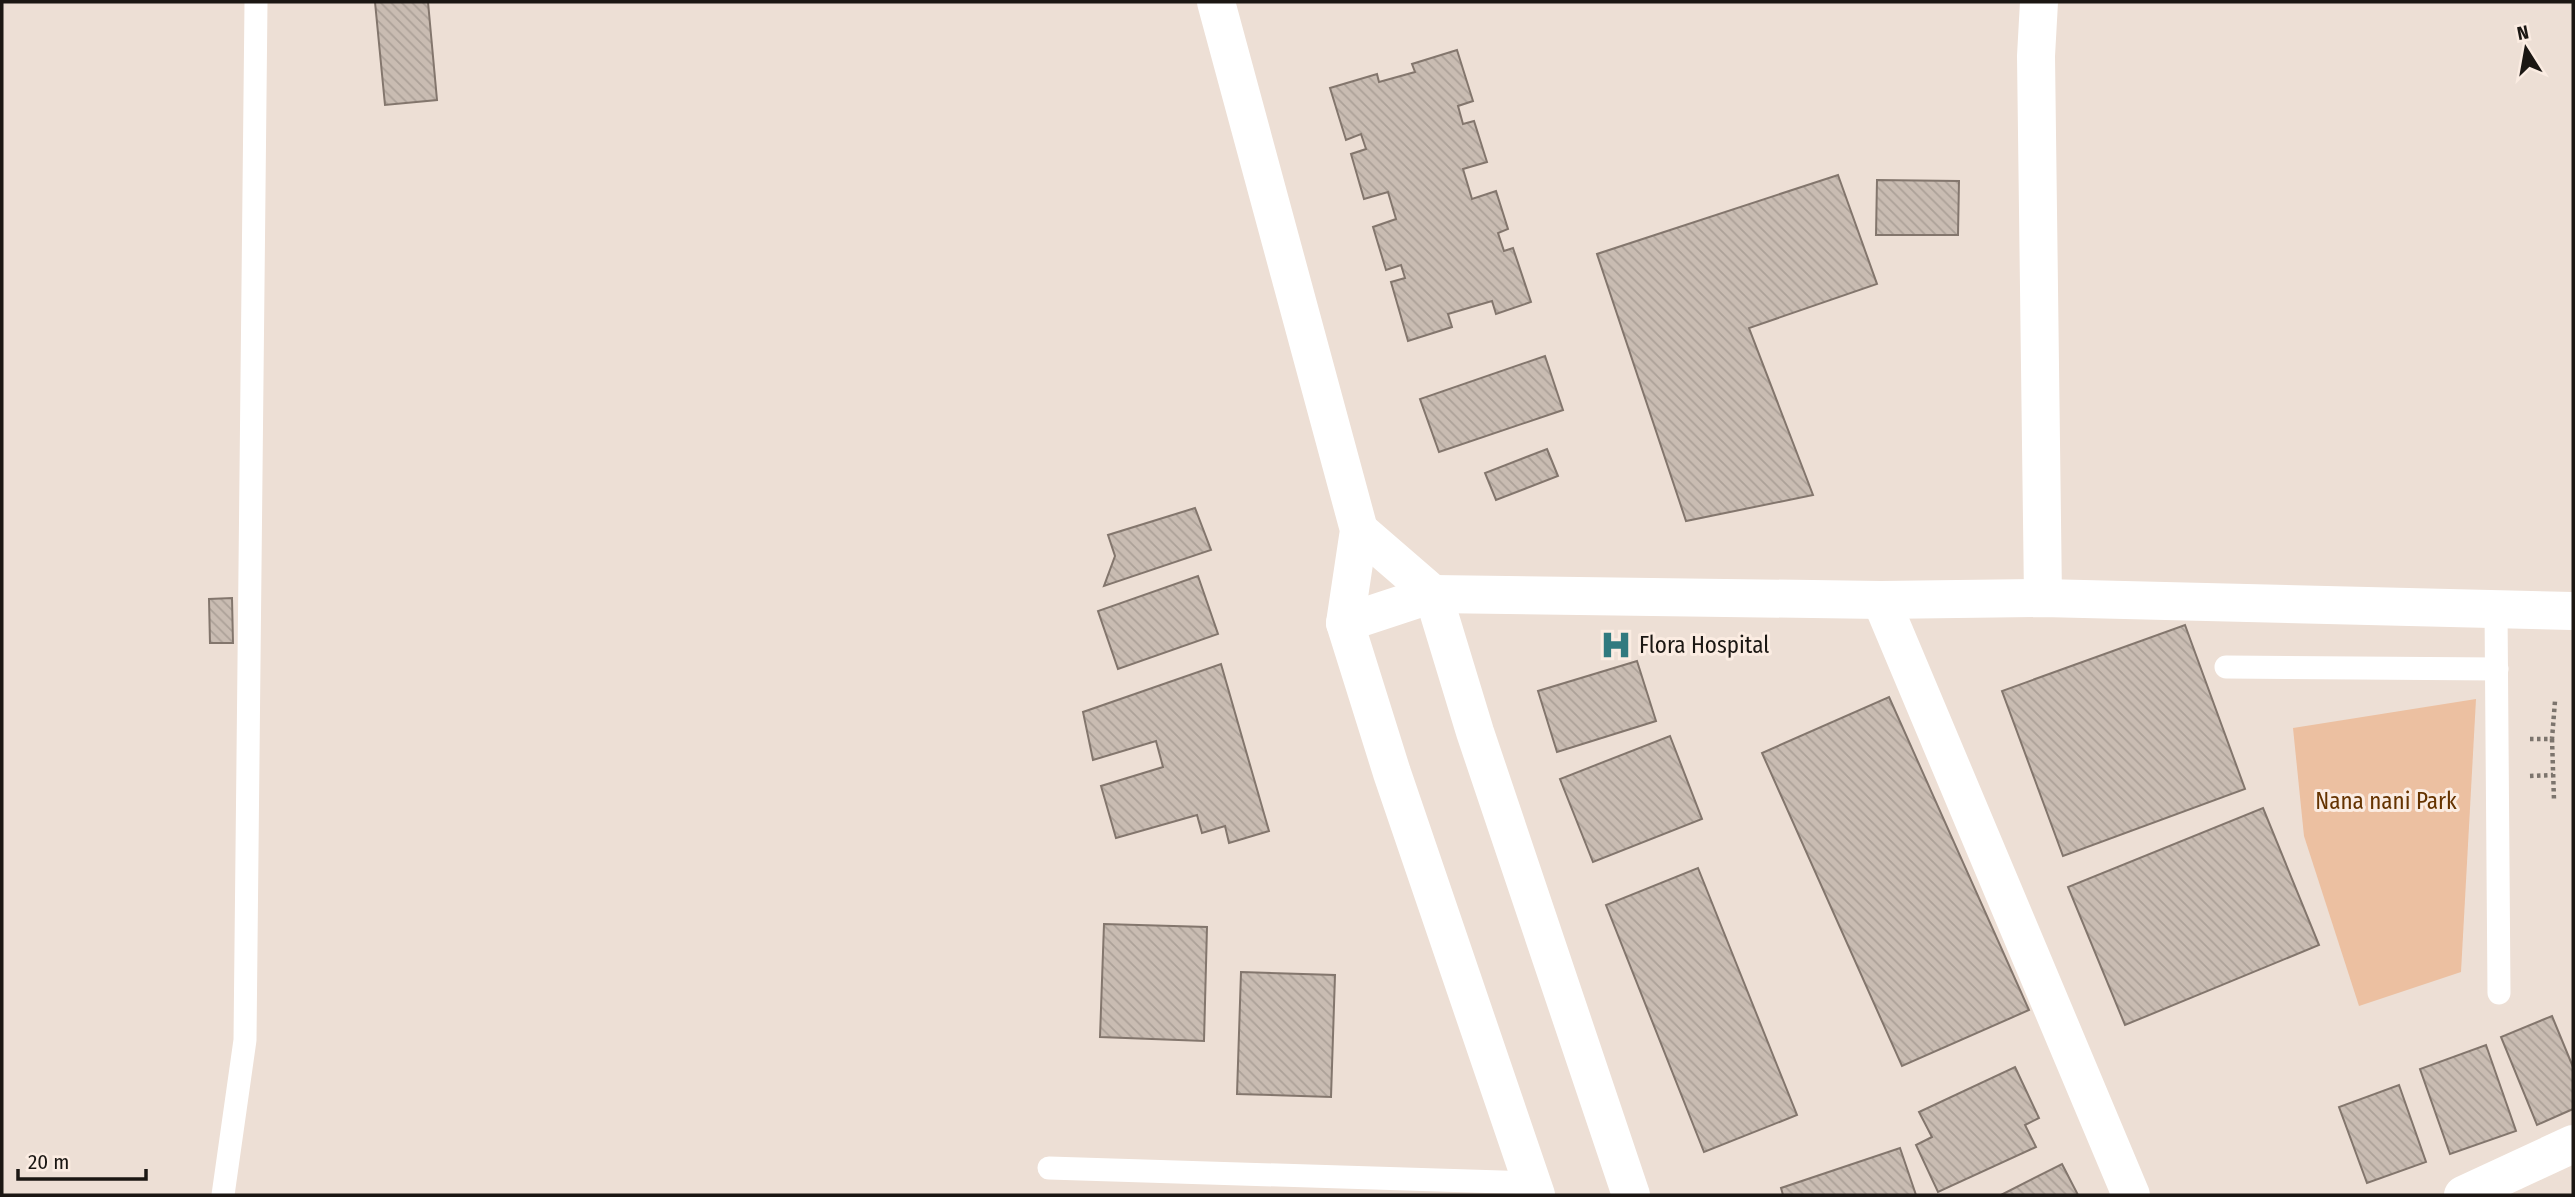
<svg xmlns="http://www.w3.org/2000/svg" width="2575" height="1197" font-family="'Fira Sans Condensed',sans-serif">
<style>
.park{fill:#ecc0a1}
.building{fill:url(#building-back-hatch);stroke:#83766d;stroke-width:2}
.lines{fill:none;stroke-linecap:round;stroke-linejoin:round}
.path{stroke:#7c746d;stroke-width:4.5;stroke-dasharray:3.5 3.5;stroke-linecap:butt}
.service{stroke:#fff;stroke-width:23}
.minor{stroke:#fff;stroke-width:38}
.labels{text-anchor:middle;stroke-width:6;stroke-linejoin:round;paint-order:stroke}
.poi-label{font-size:23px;fill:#1b1713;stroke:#fbece2;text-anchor:start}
.park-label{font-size:23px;fill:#653300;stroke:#fbece2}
</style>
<defs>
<pattern id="building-back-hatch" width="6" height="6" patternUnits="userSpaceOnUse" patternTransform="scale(1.75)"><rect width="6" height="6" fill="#c9bcb2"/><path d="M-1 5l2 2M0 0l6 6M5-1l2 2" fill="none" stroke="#aca198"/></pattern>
</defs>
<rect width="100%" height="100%" fill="#eddfd5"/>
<polygon class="park" points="2476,699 2461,972 2359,1006 2304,836 2293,728"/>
<g class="building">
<polygon points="375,2 428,2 437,100 385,105"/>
<polygon points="1457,50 1473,101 1458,106 1463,124 1474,121 1487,162 1463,169 1472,199 1496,191 1508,229 1498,233 1504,251 1513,248 1531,302 1496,314 1492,301 1448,314 1452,327 1408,341 1391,282 1405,278 1401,265 1386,270 1373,227 1396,219 1388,192 1364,199 1351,154 1366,149 1361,134 1346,140 1330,88 1377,74 1379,82 1415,72 1412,64"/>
<polygon points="1838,175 1877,284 1749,328 1813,495 1686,521 1597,254"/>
<polygon points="1877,180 1959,181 1958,235 1876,235"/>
<polygon points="1545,356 1563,410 1439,452 1420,399"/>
<polygon points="1547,449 1558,476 1496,500 1485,473"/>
<polygon points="1195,508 1211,550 1104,586 1115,556 1108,535"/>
<polygon points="1198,576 1218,634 1118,669 1098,611"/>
<polygon points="232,598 233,643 210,643 209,599"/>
<polygon points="2185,625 2245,789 2063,856 2002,691"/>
<polygon points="1637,661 1656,721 1557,752 1538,691"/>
<polygon points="1221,664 1269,831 1229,843 1225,826 1202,833 1197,815 1116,838 1101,786 1163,767 1156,741 1093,760 1083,712"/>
<polygon points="1889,697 2029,1010 1902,1066 1762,753"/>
<polygon points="1670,736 1702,819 1593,862 1560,779"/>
<polygon points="2263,808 2319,945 2125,1025 2068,887"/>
<polygon points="1698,868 1797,1115 1704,1152 1606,905"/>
<polygon points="1104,924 1207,927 1204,1041 1100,1037"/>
<polygon points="1241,972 1335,975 1331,1097 1237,1094"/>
<polygon points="2552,1016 2573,1067 2573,1109 2537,1125 2501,1037"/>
<polygon points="2486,1045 2516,1131 2450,1154 2420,1069"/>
<polygon points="2015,1067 2039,1118 2025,1125 2036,1147 1938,1192 1916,1145 1932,1137 1919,1112"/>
<polygon points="2399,1085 2426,1162 2367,1183 2339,1107"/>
<polygon points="1900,1148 1916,1195 1783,1195 1781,1188"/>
<polygon points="2062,1164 2078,1195 2001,1195"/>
</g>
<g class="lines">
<g class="path">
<polyline points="2530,739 2552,739 2555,701"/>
<polyline points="2552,739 2554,800"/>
<polyline points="2530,776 2553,775"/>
</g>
<g class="service">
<polyline points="2496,609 2499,993"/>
<polyline points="2226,667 2497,669"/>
<polyline points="1049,1168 1532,1183"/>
<polyline points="223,1195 245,1040 256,2"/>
</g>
<g class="minor">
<polyline points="1216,2 1359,530 1345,623 1392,773 1536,1195"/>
<polyline points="2039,2 2036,56 2043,598"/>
<polyline points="1359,530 1433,594 1475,732 1631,1195"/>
<polyline points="1881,600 2131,1195"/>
<polyline points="1345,623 1433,594 1881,600 2043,598 2573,611"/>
<polyline points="2463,1195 2573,1144"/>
</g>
</g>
<defs>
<symbol id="hospital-bare" viewBox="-9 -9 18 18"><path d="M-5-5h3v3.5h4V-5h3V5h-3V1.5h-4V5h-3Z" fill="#317a7f" stroke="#fbece2" stroke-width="2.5" paint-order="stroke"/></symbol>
</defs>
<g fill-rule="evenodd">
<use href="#hospital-bare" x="1594" y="623" width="44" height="44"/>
</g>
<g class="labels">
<g class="poi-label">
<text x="1639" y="653">Flora Hospital</text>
</g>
<g class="park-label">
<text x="2386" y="809">Nana nani Park</text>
</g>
</g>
<rect width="2575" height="1197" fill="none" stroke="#1b1713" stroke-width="7"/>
<g transform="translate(2526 49) rotate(349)" stroke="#fbece2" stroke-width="5" paint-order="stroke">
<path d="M0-5L12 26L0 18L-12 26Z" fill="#1b1713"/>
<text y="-10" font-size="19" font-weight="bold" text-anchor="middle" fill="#1b1713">N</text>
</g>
<path d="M18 1169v10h128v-10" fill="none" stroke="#1b1713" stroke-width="3.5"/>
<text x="28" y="1169" font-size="21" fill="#1b1713" stroke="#fbece2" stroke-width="5" paint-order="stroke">20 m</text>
</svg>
